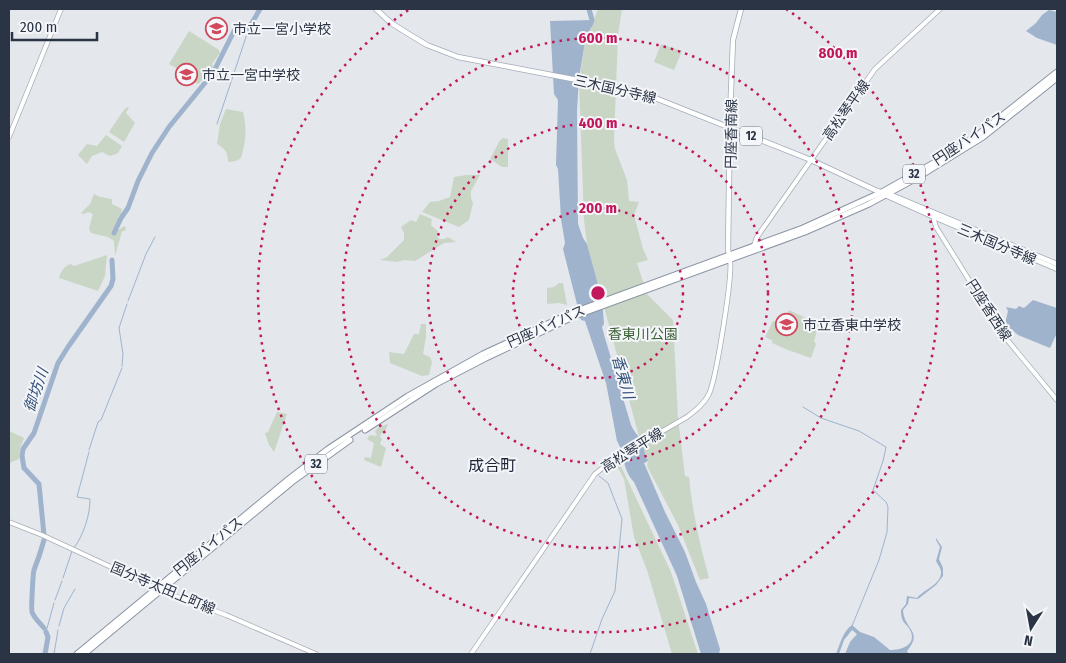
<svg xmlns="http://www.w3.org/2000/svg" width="1066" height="663" font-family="'Fira Sans Condensed','Noto Sans JP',sans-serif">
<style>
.green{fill:#c9d6c5}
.water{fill:#9fb4cc}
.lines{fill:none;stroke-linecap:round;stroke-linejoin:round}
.stream{stroke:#9fb4cc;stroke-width:1}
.river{stroke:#9fb4cc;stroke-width:5}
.secondary-casing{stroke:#a9aeb7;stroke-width:5.5}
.primary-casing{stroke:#a3abb8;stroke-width:6}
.highway-casing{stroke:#8b94a3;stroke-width:7}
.secondary{stroke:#fff;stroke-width:4}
.primary{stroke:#fff;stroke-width:4.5}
.highway{stroke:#fff;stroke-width:5}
.ring{fill:none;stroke:#c2185b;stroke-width:2.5;stroke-dasharray:2.5 5}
.labels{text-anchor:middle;stroke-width:4;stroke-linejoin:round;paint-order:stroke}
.shield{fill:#f4f6f9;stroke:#676e7b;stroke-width:1}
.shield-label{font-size:12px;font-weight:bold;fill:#2b3445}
.poi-label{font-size:14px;fill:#2b3445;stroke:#f4f6f9;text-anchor:start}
.street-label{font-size:14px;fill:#2b3445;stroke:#f4f6f9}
.park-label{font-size:14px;fill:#3f6138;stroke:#f4f6f9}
.water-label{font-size:15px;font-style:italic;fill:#34527a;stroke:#f4f6f9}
.quarter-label{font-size:16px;fill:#1d2536;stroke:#f4f6f9}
.centre{fill:#c2185b;stroke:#f4f6f9;stroke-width:2.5}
.ring-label{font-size:15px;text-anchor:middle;font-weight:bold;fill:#c2185b;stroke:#f4f6f9;stroke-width:4;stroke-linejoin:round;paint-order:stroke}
</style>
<rect width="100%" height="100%" fill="#e4e7ec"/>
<g class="green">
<path d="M598,9H622L618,35L614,140L615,149L627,180L629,201L639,202L634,215L643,249L648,260L637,263L647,294L673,320L678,418L685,476L689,477C692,511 700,545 709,578L700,580L678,525L647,466L648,461L644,455L587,244L584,220L579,83L585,42Z"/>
<polygon points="189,31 219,50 220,53 212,64 213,66 211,71 198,84 181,76 182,71 169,64"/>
<polygon points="661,44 682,51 674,70 654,62"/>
<polygon points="127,107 129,107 126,113 135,123 124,142 109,132 123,111"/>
<path d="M226,109L243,112C247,128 246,142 241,158L236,161L228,162C228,152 225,149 217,144L220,124Z"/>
<polygon points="106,135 122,146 118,153 110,156 102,152 92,156 87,164 78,155 87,144 97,146"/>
<polygon points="503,138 508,139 508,167 502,167 490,159 500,140"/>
<polygon points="466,175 480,175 471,191 471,198 473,203 469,220 459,227 422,212 430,202 439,201 450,197 454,177"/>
<polygon points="94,194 100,197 112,199 112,204 122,209 120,216 117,216 120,218 115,231 117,231 124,226 126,228 125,231 122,231 115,256 114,241 108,237 91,233 89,228 93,214 88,212 84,214 81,213 90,204"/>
<polygon points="420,214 432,219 431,225 438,231 437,236 439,239 444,239 448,237 456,242 444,243 415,261 404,260 397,262 380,260 387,257 404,240 404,233 401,227 411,220 416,222"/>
<path d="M107,255L105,276L98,291L59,278C60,272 65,265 71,264L74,266Z"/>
<polygon points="559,283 563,283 567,305 559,303 547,304 547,288 554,287"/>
<polygon points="789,310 819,324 814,341 816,344 811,358 788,350 772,343 773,341 765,337 773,321 782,325"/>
<polygon points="421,324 426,324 426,337 423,354 430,357 432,362 429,375 422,376 390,363 389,352 404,354 414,334 419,334"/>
<polygon points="277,412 287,414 274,452 269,445 265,433 268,432"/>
<polygon points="388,424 385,432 381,434 380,437 382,439 380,444 386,448 381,467 364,460 365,457 371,458 374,443 367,439 370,435 377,436 375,431 379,427"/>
<polygon points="9,431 24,438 20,448 19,459 9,463"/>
<polygon points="618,460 671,572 698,654 672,654 647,570 634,537 624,479 615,462"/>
</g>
<g class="water">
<polygon points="1049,10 1057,12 1057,45 1037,38 1026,31 1036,23 1042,15"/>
<path d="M594,20L585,42L579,78L577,111L578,224L583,238L587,244L602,299L604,324L602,327L605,338L631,425C634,432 638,435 641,440C645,447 643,453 648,461L644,463L665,512L685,552L696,582L706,604L720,649L719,654H701L677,576L634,482C622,470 625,454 617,441L606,383L587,327L585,321L581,320L563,249L565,243L561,219L558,169L556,165L558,100L554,94L550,21Z"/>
<polygon points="1033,300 1057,308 1057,333 1050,348 1018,335 1005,324 1008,311 1006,307 1016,309 1019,306 1024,308"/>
<path d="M936,538L942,547L939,559L943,568V576L936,585L918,599L909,598L908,604L903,610C904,630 924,631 907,651L908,653L845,654L850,642L857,634L852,630L844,640L839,654H836C840,644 843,631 852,625L860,632L874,637L890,650C900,650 916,646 911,632C907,622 901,625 901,610L906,604L907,596L917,598C923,590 942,584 941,572C941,568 938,565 936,561L940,547L936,540Z"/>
</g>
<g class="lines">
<g class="stream">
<polyline points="217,124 249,28"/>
<polyline points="128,301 146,254 155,237"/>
<polyline points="122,366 123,354 119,328 127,304"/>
<polyline points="803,407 821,418 859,431 886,447 883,461 873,490 886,502 888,507 887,532 879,560 852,626"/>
<polyline points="89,450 98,422 101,420 122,368"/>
<path d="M74,548C84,534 90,515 90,499L77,497L89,452"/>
<polyline points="63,578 72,551"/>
<polyline points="55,600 62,581"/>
<polyline points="59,626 64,608 75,589"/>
<polyline points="46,632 54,603"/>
<polyline points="54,654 58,630"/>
<polyline points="590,654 602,619 615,591 622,519 608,483 599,476"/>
</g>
<g class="river">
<polyline points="589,9 592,20 590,25"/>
<polyline points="114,233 121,218 128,208 138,181 152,153 169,127 213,73 234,31 238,28 249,28 260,9"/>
<polyline points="44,535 39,484 24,468 22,456 23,449 34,433 58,363 68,347 111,286 113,279 112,260"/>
<path d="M44,540C41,551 38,560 34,570C33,573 31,610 32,612C34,618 40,623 44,628"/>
<polyline points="45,654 48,637 46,632"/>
</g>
<defs>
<g id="secondary">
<polyline points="9,137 61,9"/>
<polyline points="935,215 934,220 936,227 1004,336 1057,400"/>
<polyline points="753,248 757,237 875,69 940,9"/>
<polyline points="9,522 42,535 169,594 226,615 316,654"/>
<path d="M471,654L595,474L614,459L687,417C696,410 704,404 709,394C716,379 733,276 730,259"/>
</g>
<g id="primary">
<polyline points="376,9 391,23 412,36 427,45 458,57 640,92 811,160 877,191 889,194 1057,264"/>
<polyline points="883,194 934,217 1057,269"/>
<polyline points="730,258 728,250 730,117 733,40 741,9"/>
</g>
<g id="highway">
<polyline points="365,430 436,384 486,358 575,316 805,232 869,204 915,179 983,137 1057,78"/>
<polyline points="77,654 290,478 328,449 408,396 483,354 571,313 803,228 882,192 946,156 980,133 1057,72"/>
<polyline points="84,654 292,482 350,440"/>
</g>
</defs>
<use href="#secondary" class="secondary-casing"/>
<use href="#primary" class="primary-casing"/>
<use href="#highway" class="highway-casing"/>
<use href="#secondary" class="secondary"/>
<use href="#primary" class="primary"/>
<use href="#highway" class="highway"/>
</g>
<g class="ring">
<circle cx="598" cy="293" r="85"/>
<circle cx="598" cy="293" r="170"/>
<circle cx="598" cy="293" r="255"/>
<path d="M786 9A340 340 0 1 1 410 9"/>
</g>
<defs>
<symbol id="school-ring" viewBox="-11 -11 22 22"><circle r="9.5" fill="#f4f6f9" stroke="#d1495b" stroke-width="1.5"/><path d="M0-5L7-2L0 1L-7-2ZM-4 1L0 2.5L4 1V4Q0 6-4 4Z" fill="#d1495b"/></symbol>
</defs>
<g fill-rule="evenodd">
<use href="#school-ring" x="204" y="16" width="25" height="25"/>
<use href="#school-ring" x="174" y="62" width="25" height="25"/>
<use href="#school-ring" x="774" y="312" width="25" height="25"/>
</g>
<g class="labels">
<g class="shield">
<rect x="740" y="126.5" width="22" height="19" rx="4"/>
<rect x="903" y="164.5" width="22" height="19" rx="4"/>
<rect x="305" y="454.5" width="22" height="19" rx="4"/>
</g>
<g class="shield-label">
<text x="751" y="140">12</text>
<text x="914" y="178">32</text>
<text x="316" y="468">32</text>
</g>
<g class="poi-label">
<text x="233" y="34">市立一宮小学校</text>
<text x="202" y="80">市立一宮中学校</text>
<text x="803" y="330">市立香東中学校</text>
</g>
<g class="street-label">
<text transform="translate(615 89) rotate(13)" y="5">三木国分寺線</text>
<text transform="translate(846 110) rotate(-55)" y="5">高松琴平線</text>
<text transform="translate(731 134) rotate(-89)" y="5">円座香南線</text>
<text transform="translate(969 138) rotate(-34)" y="5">円座バイパス</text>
<text transform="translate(997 244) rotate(23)" y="5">三木国分寺線</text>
<text transform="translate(989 310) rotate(57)" y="5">円座香西線</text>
<text transform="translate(546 326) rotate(-24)" y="5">円座バイパス</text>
<text transform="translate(632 450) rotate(-32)" y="5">高松琴平線</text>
<text transform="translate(208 546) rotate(-39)" y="5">円座バイパス</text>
<text transform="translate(163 588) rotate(23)" y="5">国分寺太田上町線</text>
</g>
<g class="park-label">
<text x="643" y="339">香東川公園</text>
</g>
<g class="water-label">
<text transform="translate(623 377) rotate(74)" y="5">香東川</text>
<text transform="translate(36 390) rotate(-71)" y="5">御坊川</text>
</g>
<g class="quarter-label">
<text x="492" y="471">成合町</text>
</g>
</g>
<circle cx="598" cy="293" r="8" class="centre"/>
<g class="ring-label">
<text x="598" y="43">600 m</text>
<text x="838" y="58">800 m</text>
<text x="598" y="128">400 m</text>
<text x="598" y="213">200 m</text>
</g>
<rect width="1066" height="663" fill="none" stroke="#2b3445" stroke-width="20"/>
<g transform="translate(1031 628) rotate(191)" stroke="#f4f6f9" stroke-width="4" paint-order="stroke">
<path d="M0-4L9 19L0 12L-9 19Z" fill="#2b3445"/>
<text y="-8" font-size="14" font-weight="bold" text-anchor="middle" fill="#2b3445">N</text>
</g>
<path d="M12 32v8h85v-8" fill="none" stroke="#2b3445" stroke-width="2.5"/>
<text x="20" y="32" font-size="15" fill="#2b3445" stroke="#f4f6f9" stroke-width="4" paint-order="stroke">200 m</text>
</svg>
